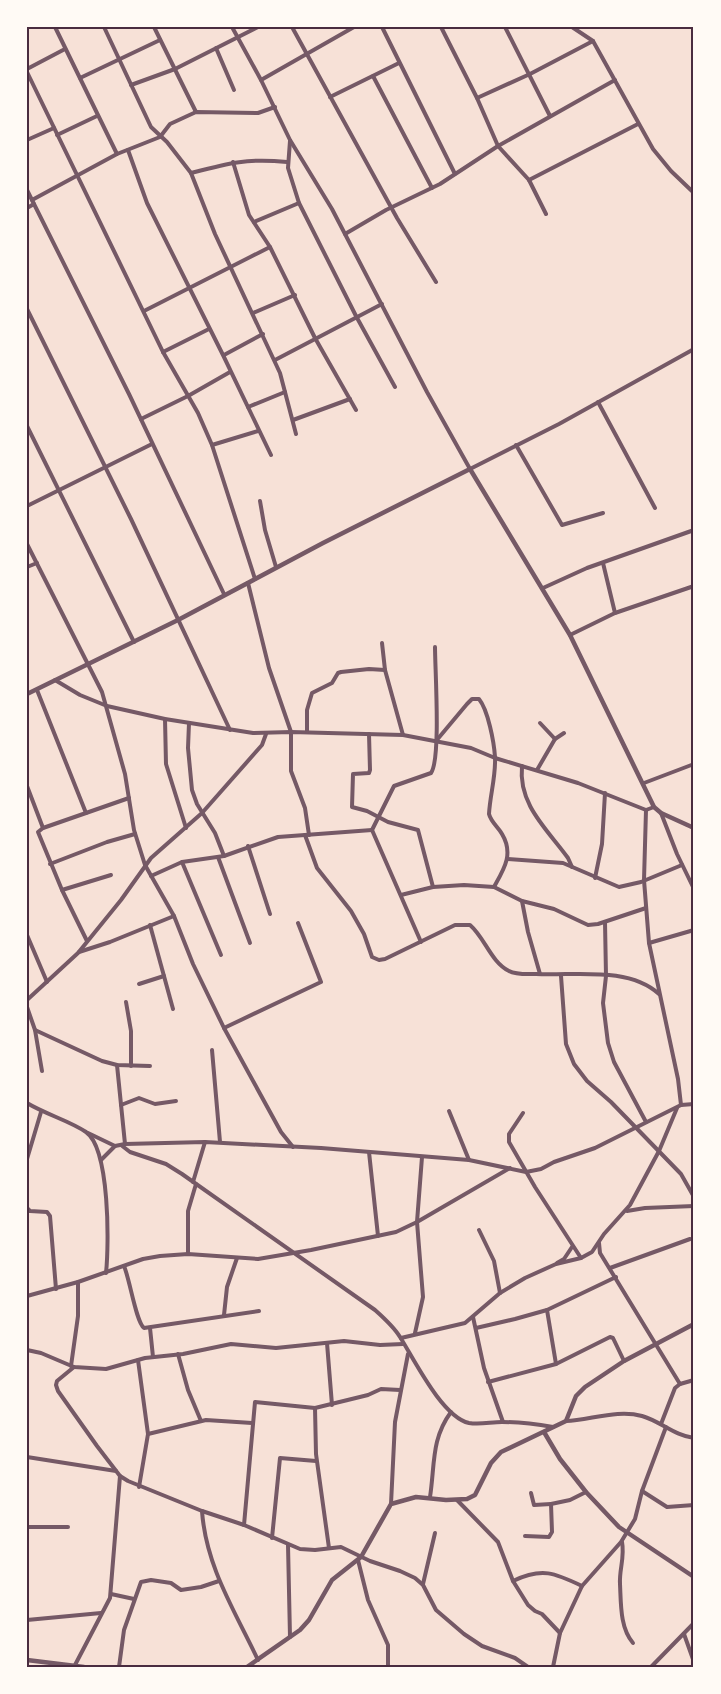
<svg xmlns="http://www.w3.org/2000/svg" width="721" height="1694" font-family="Barlow,sans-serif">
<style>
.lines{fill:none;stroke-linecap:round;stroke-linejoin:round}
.minor{stroke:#755966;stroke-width:4}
.tertiary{stroke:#755966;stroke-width:4.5}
.neatline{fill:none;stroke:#4a2c40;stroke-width:2}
</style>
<rect width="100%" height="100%" fill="#f7e1d7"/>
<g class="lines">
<g class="minor">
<polyline points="55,27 117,154"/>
<polyline points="104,27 151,127 167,142 191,173 215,234 280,373 296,434"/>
<polyline points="154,27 196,112"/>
<polyline points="232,27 261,80 290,140 332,209 427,392 470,469 559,424 694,349"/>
<polyline points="292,27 397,218 436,282"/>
<polyline points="382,27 455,174"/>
<polyline points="441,27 477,98 498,146 529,180 546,214"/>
<polyline points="505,27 550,116"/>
<polyline points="572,27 593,41 653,149 671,171 694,193"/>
<polyline points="216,48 234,90"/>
<polyline points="27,69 65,49"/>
<polyline points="27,72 163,352 198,413 212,445 255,579"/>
<polyline points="373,76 432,188"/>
<polyline points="80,78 160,40"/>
<polyline points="261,80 354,27"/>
<polyline points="131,85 175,69 258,27"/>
<polyline points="330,97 399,63"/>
<polyline points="477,98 530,74 593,41"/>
<polyline points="57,135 97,116"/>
<polyline points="27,140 54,128"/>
<polyline points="290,141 288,168 299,203 356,316 395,387"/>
<polyline points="128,150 147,203 223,355 271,455"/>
<polyline points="233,162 249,215 270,247 315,338 356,410"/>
<path d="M191,173C229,163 247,158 287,162"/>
<polyline points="529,180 638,124"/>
<polyline points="27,190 129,394 224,594"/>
<polyline points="32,200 117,154 160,137 170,124 196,112 258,113 275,107"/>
<polyline points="27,208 34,204"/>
<polyline points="254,222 299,203"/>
<polyline points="345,234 386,210 440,184 498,146 615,80"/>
<polyline points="27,309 131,519 230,730"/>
<polyline points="144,311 270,247"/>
<polyline points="253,313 295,295"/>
<polyline points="163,352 209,329"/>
<polyline points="224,355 263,334"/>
<polyline points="275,360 382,304"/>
<polyline points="598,402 655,508"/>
<polyline points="248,407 285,392"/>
<polyline points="141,419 188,396 230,372"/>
<polyline points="293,420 350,399"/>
<polyline points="27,426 134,642"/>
<polyline points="212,445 258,431"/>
<polyline points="516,445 562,525 603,513"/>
<polyline points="260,501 265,530 276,567"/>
<polyline points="27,506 152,444"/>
<polyline points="27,544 102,692 125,774 134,830 145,865 174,916 193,964 224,1028 281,1132 293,1147"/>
<polyline points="603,563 615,613"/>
<polyline points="27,567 37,563"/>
<polyline points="248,583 269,668 291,732 291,771 305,808 309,835"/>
<polyline points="543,588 587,568 694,530"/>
<polyline points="570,635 615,613 694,586"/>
<polyline points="382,643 385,670 403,735"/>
<polyline points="55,680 80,695 107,706 165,719 253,733 291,732 403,735 471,748 495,758 578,783 646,810 654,807"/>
<polyline points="37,690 86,813"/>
<polyline points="165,719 166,764 186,828"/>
<polyline points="189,723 188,748 192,790 197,804 215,833 224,856"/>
<polyline points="540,723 555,739"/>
<polyline points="307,732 307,710 312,693 332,683 338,673 341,672 369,669 385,670"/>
<polyline points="369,734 370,770 369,773 353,774 352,807 367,811 388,822 418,830 433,887"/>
<path d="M436,741L467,704L472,699H479C488,710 494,742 495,757C496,776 490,795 489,814C491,822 498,827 502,834C514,854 504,869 494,887"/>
<path d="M522,766C518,805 548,830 568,858L572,867"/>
<polyline points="537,770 555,739 564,733"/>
<polyline points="644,783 694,764"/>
<polyline points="27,786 43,828"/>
<polyline points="646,810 644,880 649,943 678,1079 681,1105"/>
<polyline points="661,813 677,854 694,889"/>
<path d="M372,830L394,786L431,773C441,759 435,670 435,647"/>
<polyline points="372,830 421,942"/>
<path d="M305,835L317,868L351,911L364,934L372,957L379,960L385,959L455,925H470C485,938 491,962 509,971C516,975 528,974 536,974C575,976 628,966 659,994"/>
<polyline points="248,846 270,914"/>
<polyline points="218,857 250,943"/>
<polyline points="508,859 563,863 619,887 641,882 682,865"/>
<polyline points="182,862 221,955"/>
<polyline points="50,864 107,842 135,834"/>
<polyline points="151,876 182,862 224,856 278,837 372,830"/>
<polyline points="595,878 602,844 605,793"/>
<polyline points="62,890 111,875"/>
<polyline points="401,895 433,887 464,885 494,887 522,901 554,909 588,925 598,924 646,908"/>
<polyline points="522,901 528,932 540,974"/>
<polyline points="605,922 606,976 603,1003 608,1043 614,1062 646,1122"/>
<polyline points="150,925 173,1009"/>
<polyline points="27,935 47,982"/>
<polyline points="87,941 62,890 38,832 43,828 129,798"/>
<polyline points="649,943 694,930"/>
<polyline points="79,952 110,942 174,916"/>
<polyline points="561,976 566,1044 574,1064 587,1081 611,1102 681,1174 694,1197"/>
<polyline points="139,984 164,976"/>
<polyline points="27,1000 78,953 121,900 151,858 202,813 262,745 266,734"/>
<polyline points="126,1002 131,1031 131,1066"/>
<polyline points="27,1007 35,1030 42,1071"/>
<polyline points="224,1028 321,982 298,923"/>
<polyline points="35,1030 102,1061 117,1065 150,1066"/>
<polyline points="212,1050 220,1142"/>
<polyline points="117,1065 125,1144"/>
<path d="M27,1103C45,1114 70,1121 86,1132C110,1149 109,1245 106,1273"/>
<polyline points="121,1105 139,1098 155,1104 176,1101"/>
<polyline points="449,1111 469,1160"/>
<polyline points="523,1113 509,1134 509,1142 535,1187 581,1258"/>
<polyline points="88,1133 115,1146"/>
<path d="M121,1145L130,1152L166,1164L182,1174L375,1310C384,1318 394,1327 400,1337C414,1359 442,1417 469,1423C480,1425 491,1422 502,1422C519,1422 536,1424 553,1427"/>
<polyline points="369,1152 378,1236"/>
<polyline points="27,1159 41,1112"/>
<polyline points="101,1160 115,1146 125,1144 205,1142 321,1148 469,1160 526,1172 541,1169 554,1162 595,1148 681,1105 694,1104"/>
<polyline points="193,1182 205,1142"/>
<polyline points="27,1208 30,1211 47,1212 50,1216 56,1289"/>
<polyline points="627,1211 645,1208 694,1206"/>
<polyline points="479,1230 494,1261 500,1293"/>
<polyline points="599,1243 600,1253 680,1384"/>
<polyline points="188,1254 188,1211 196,1184"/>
<polyline points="557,1263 564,1259 572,1247"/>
<path d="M124,1266C130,1280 136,1322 144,1328L259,1311"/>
<polyline points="610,1268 690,1239"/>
<polyline points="27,1296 78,1282 143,1259 160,1256 188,1254 258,1259 311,1250 396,1232 417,1222 510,1168"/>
<polyline points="547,1310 556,1364"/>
<polyline points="224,1315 227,1287 237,1258"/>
<polyline points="473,1317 484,1368 503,1422"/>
<polyline points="150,1328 153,1357"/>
<polyline points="476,1328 515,1319 547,1310 616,1277"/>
<polyline points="415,1333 423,1297 417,1222 422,1157"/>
<polyline points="401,1338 465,1323 500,1293 525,1278 556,1264 581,1258 592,1252 604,1234 630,1205 659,1151 677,1108"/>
<polyline points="327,1343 332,1405"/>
<polyline points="27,1350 41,1353 74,1367 106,1369 145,1358 183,1354 231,1344 276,1348 344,1341 380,1345 403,1344"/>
<polyline points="178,1354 188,1390 201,1421"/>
<polyline points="138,1360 148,1434 139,1487"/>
<polyline points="71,1366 78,1316 78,1282"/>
<polyline points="74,1367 57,1381 56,1385 58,1391 97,1446 120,1476 128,1481 202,1511 244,1525 300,1549 315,1550 341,1547 370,1561 400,1571 415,1578 423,1585 436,1610 464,1634 482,1646 515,1658 528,1667"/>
<polyline points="488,1382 556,1364 610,1337 613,1338 624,1361"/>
<polyline points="315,1408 316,1454 329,1548"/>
<path d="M566,1421C590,1420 618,1409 642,1416C660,1421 675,1436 694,1438"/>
<polyline points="661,1424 675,1388 680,1384 694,1380"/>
<polyline points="148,1434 206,1420 252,1423"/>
<polyline points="27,1457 116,1471"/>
<polyline points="642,1491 667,1507 694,1505"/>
<polyline points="531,1493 534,1505 551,1504"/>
<path d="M430,1497C435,1465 431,1439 451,1412"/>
<polyline points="457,1500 498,1542 513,1581 528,1605 535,1611 542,1614 560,1633"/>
<polyline points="391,1504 395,1422 408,1354"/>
<path d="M202,1511C206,1567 235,1611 258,1660"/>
<polyline points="244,1525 255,1402 315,1408 368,1395 381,1389 400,1390"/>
<polyline points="27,1527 68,1527"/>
<polyline points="525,1536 549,1537 552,1532 551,1504 570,1500 586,1492"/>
<polyline points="272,1538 280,1458 316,1461"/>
<path d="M622,1542C625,1557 619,1570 620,1584C621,1604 620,1628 633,1643"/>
<polyline points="288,1545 290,1637"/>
<polyline points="358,1560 368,1600 388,1645 388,1667"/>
<path d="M513,1581C542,1567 555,1573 582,1586"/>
<polyline points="423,1584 435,1533"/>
<polyline points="111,1594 134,1599"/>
<polyline points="27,1620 101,1613"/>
<polyline points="684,1634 694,1662"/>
<polyline points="75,1665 110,1598 120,1476"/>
<polyline points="119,1667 124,1630 141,1582 151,1580 171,1583 181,1590 201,1587 219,1581"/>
<polyline points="553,1667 560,1633 582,1586 621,1542 635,1519 642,1491 666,1427"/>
<polyline points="651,1667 694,1623"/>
</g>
<g class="tertiary">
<polyline points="27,694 178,620 323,543 470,469 570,635 654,807 661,813 694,828"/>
<polyline points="544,1432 560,1459 586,1492 619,1527 694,1577"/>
<polyline points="27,1660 84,1667"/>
<polyline points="247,1667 300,1630 309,1620 332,1580 361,1557 391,1504 416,1497 446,1500 467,1499 475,1495 491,1463 501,1452 566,1421 576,1396 585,1387 624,1361 694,1324"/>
</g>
</g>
<rect width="721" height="1694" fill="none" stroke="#fffaf5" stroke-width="57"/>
<rect x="28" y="28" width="664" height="1638" class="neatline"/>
</svg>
